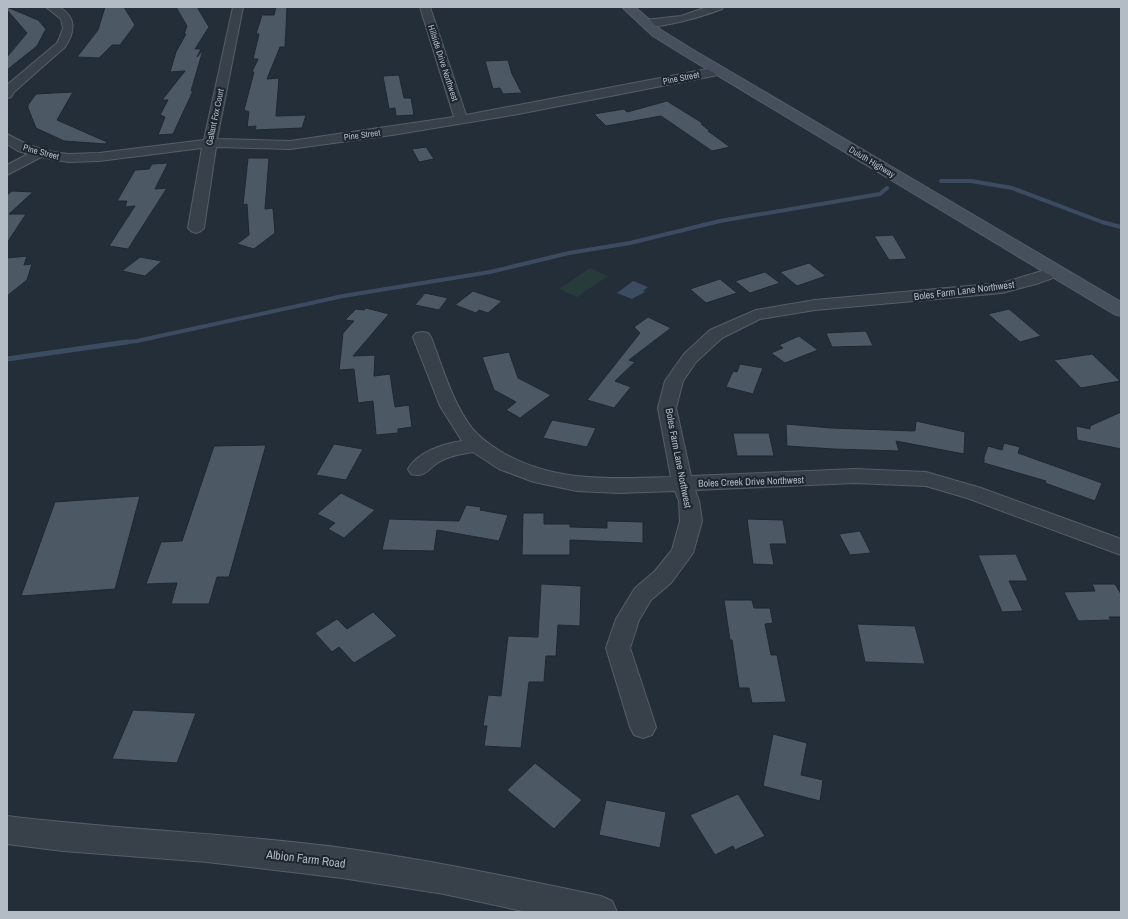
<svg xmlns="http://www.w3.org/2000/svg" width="1128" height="919" font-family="'Archivo Narrow',sans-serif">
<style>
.green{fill:#273b3b}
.water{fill:#3b4c61}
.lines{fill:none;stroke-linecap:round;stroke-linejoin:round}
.stream-far1{stroke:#3b4c61;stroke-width:4}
.stream{stroke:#3b4c61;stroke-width:5}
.building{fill:#4d5865;stroke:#1f2731}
.minor-casing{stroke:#565e68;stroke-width:2}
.tertiary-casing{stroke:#565e68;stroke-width:2}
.secondary-casing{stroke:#565e68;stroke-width:2}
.minor{fill:#38404a;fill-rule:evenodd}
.tertiary{fill:#38404a;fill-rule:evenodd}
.secondary{fill:#464f5c;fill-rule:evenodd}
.labels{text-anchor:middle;stroke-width:4;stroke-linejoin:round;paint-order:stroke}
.far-street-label{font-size:9px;fill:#b3bbc5;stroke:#1d252f}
.street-label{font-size:10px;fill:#b3bbc5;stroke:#1d252f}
.near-street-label{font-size:12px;fill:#b3bbc5;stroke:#1d252f}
</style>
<rect width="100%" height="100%" fill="#242e39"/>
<polygon class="green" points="590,268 608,276 577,297 559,289"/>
<polygon class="water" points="633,281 648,287 643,291 645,292 632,299 617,293"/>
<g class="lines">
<g class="stream-far1">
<polyline points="941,181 971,181 1012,188 1102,222 1121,227"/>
<polyline points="119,343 137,341 343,296 490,272 569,253 630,243 720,221 880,194 887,188"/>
</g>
<polyline class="stream" points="7,359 127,342"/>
</g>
<g class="building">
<polygon points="7,7 38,20 46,29 37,46 7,70 7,57 27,33 7,10"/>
<polygon points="105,7 124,7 135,25 120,45 112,45 99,58 77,57 98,30"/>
<polygon points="176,7 197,7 209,27 195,49 201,49 197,57 203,50 191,91 193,91 173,134 158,135 165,117 160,115 168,100 162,100 185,71 170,72 176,52 186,34 184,34 187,26"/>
<polygon points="276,7 287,7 285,47 280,47 267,79 279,78 276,116 306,115 302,128 255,130 256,126 247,127 249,112 244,110 254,72 252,72 258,59 253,59 259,34 256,34 262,15 274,15"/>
<polygon points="508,60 512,74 522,93 503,94 500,88 493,89 485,61"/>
<polygon points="399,75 404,98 411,98 414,115 396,116 395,108 389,109 383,76"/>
<polygon points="73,92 57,120 107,142 106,144 64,141 36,128 28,108 28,105 36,94"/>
<polygon points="667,101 704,124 701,124 710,131 708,131 730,147 712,151 661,116 606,126 594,114 624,109 627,112"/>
<polygon points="426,147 434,159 419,162 412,149"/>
<polygon points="248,158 269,158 265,209 273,208 275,233 254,249 237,244 249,235 247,204 243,205"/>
<polygon points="168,163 155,189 167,188 128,249 109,246 135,206 125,207 127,201 117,201 135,170 149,169 152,164"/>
<polygon points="12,191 33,192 9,214 26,214 7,243 7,195"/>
<polygon points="893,235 907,259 889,260 874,236"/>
<polygon points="27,256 24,265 32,264 27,280 7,296 7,258"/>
<polygon points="140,257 162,261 145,276 122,271"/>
<polygon points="809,263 826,276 797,286 780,272"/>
<polygon points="765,272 780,283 750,293 735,281"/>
<polygon points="720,279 737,293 706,303 690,289"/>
<polygon points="473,291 502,301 488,313 479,310 476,313 455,305"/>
<polygon points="425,293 448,298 439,310 415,305"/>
<polygon points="366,308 389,314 353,356 375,355 374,376 390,374 395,407 409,405 412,427 398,429 398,433 376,435 373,401 358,403 354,369 340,370 339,371 343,333 354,321 345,320 356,309 364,310"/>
<polygon points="1009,309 1041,336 1020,342 988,314"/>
<polygon points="648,317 671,328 629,360 635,362 615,381 631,387 614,408 587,400 640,333 634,327"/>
<polygon points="866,331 873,346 832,347 826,333"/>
<polygon points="799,336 818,350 785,363 771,353 783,348 779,345"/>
<polygon points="509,352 518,378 551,395 520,418 506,410 516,402 494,390 482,357"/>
<polygon points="1092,354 1120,381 1081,388 1054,360"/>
<polygon points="740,364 763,368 753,394 726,387 733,371 737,372"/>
<polygon points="1121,412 1121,449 1077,440 1076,426 1090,429 1090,426"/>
<polygon points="552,420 596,428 587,447 543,438"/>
<polygon points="916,421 965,432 964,454 896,441 899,451 834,449 787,446 786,424 831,428 915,431"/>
<polygon points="733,433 769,433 774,456 737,456"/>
<polygon points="1004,443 1020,447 1018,453 1102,483 1095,501 1045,483 1046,481 984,463 984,457 988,446 1002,450"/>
<polygon points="334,444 363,449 346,480 316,475"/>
<polygon points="266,445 229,577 217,577 209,604 171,604 177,583 146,584 161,542 182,541 214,446"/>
<polygon points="341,493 375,510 344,538 328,529 335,523 317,514"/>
<polygon points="140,496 115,589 21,596 55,502"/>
<polygon points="466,505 481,507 480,510 508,515 499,541 437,530 434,551 382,550 389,519 459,521"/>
<polygon points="523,513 544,513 544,524 570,524 570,527 607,528 607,521 643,522 643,543 570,540 570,555 522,555"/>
<polygon points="747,519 783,520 787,544 770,544 774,565 753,564"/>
<polygon points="860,531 871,553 850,555 839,534"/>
<polygon points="1016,554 1028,581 1009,581 1023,611 1002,612 978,555"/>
<polygon points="541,584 581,586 580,626 558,625 556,656 546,656 544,682 529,682 521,748 484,746 487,726 483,726 488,695 501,696 508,636 538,637"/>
<polygon points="1092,584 1115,584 1121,594 1121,617 1109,617 1111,620 1078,621 1064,592 1095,591"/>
<polygon points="724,600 752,600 754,608 770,608 773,623 765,624 771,655 777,655 786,702 752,703 749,688 739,688 732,640 730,640"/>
<polygon points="373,612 397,636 354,663 339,647 332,652 315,633 337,619 347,629"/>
<polygon points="857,624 915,626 925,664 865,662"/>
<polygon points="133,710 196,713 177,763 112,759"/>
<polygon points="773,734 807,743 801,775 823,780 820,801 763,786"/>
<polygon points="535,763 582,800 554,829 507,790"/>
<polygon points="738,794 765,836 735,850 733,846 715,855 690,815"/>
<polygon points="606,800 666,812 660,848 599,835"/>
</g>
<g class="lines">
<defs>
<g id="minor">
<path d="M46,7H59C77,17 75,32 65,47L14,92L11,97L7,98V85L57,43L59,39L63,28L61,19Z"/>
<polygon points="233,7 243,7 217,139 290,141 454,117 420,7 430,7 466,115 718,67 722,68 724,71 722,74 718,75 513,115 392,135 290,149 216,147 204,228 201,231 196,233 191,231 188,228 202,148 99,161 68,162 41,157 7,175 7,165 28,154 18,151 7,144 7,134 28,145 53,152 68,154 99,153 204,140"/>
<path d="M707,7H723L722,9C709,14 649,34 640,23L645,20L681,16Z"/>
<path d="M1055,267L1061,269L1063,272L1061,275L1036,284L1002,293L815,310L760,319L722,338L696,362L683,381L676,408L691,476L855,469L926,472L981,488L1121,539V555L967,498L926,486L855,483L695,490L699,501L702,521L693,553L671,583L651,600L639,620L630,648L656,727L652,735L643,738L634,735L630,727L606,648L616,619L635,588L655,571L672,550L680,521L679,501L675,491L619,493L577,491L534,482L499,469L473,452C462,454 448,456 439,462C427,469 426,478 411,474L408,469C418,452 442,444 462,441L440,406L413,337L416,333L422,332L428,333L431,337C442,366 453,404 472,428C480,438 489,444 500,451C552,483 613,479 671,477L658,408L665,381L684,354L710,330L756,310L815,300L1002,283Z"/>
</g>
<path id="tertiary" d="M7,816C119,830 232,833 343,848C430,860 515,878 601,896L612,901L617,912H527L444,894L342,878L207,862L63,851L7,844Z"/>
<polygon id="secondary" points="622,7 635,7 661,30 690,48 1121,302 1121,316 1114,314 682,54 653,36"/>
</defs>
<use href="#minor" class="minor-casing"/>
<use href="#tertiary" class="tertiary-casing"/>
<use href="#secondary" class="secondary-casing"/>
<use href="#minor" class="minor"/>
<use href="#tertiary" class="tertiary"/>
<use href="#secondary" class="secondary"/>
</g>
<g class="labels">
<g class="far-street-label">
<text transform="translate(443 63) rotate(72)" y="3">Hillside Drive Northwest</text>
<text transform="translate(681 78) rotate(-11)" y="3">Pine Street</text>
<text transform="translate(215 117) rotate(-78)" y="3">Gallant Fox Court</text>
<text transform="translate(362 135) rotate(-8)" y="3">Pine Street</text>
<text transform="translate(41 152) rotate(15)" y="3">Pine Street</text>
<text transform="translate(872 162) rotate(31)" y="3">Duluth Highway</text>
</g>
<g class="street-label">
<text transform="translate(964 290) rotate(-7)" y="4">Boles Farm Lane Northwest</text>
<text transform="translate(679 458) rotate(79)" y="4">Boles Farm Lane Northwest</text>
<text transform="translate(751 481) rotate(-2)" y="4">Boles Creek Drive Northwest</text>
</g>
<g class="near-street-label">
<text transform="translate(306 859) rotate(7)" y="4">Albion Farm Road</text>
</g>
</g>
<rect width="1128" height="919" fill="none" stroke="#b3bbc5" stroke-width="16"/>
</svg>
